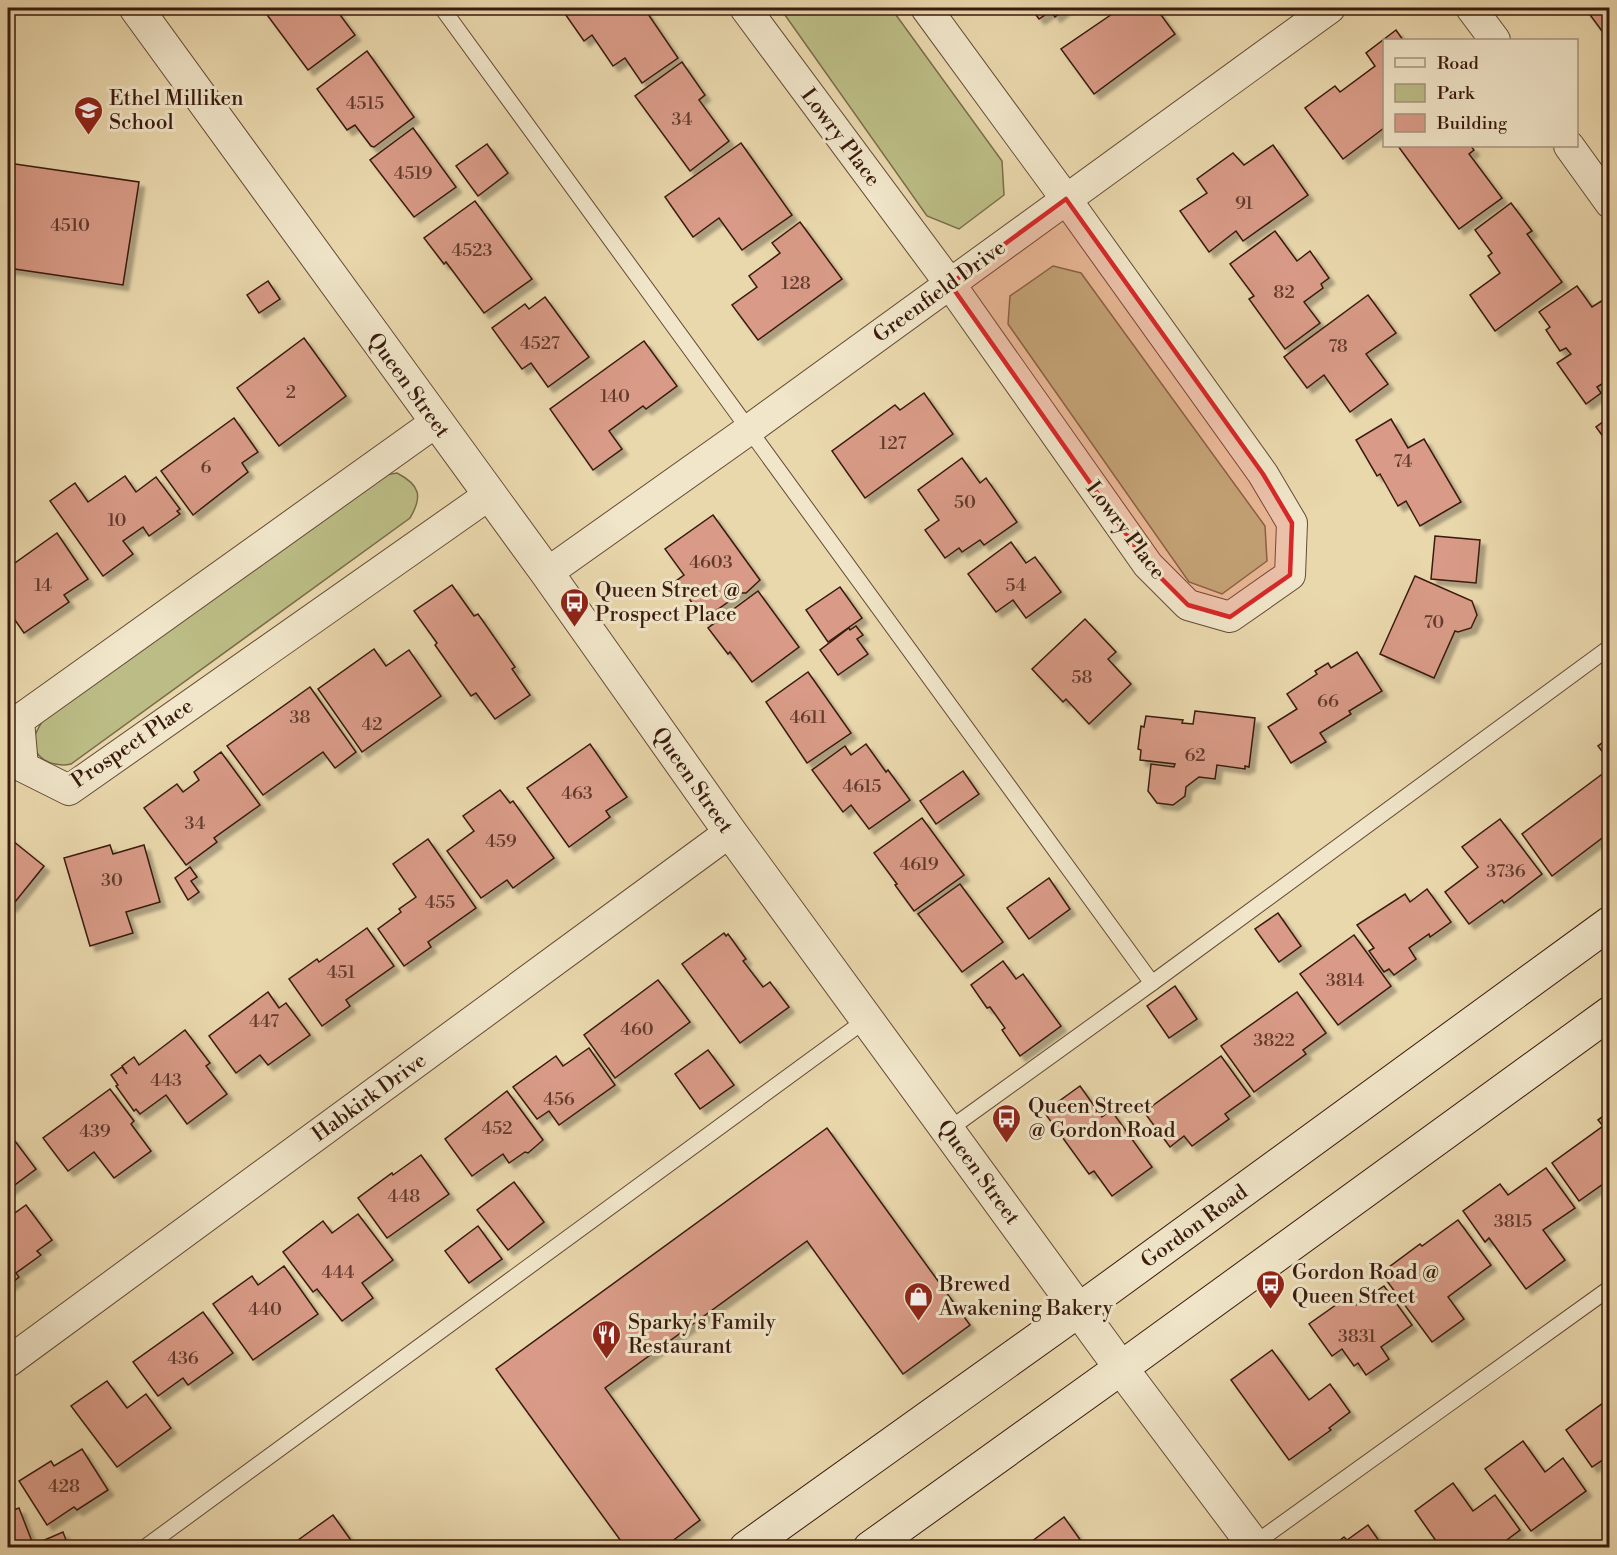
<svg xmlns="http://www.w3.org/2000/svg" width="1617" height="1555" font-family="'Libre Bodoni',serif">
<style>
.green{fill:#bcbd86;stroke:#7a6c4a;stroke-width:1.5}
.building{fill:#d99b87;stroke:#391a0e;stroke-width:1.5;filter:url(#shadow)}
.lines{fill:none;stroke-linecap:round;stroke-linejoin:round}
.service-casing{stroke:#654a36;stroke-width:17}
.minor-casing{stroke:#654a36;stroke-width:32}
.tertiary-casing{stroke:#654a36;stroke-width:35}
.secondary-casing{stroke:#391a0e;stroke-width:35}
.service{stroke:#f1e6ca;stroke-width:15}
.minor{stroke:#f1e6ca;stroke-width:30}
.tertiary{stroke:#f1e6ca;stroke-width:33}
.secondary{stroke:#f1e6ca;stroke-width:33}
.marked{fill:#d62828;fill-opacity:0.2;stroke:#d62828;stroke-width:4.5;stroke-linejoin:round}
.labels{text-anchor:middle;stroke-width:6;stroke-linejoin:round;paint-order:stroke}
.number-label{font-size:18px;fill:#613a2c}
.poi-label{font-size:21px;fill:#391a0e;stroke:#f1e6ca;text-anchor:start}
.street-label{font-size:21px;fill:#391a0e;stroke:#f1e6ca}
</style>
<defs>
<filter id="shadow"><feDropShadow dx="5.5" dy="5.5" stdDeviation="1.5" flood-color="#0004"/></filter>
</defs>
<rect width="100%" height="100%" fill="#ead8ad"/>
<filter id="stains"><feTurbulence type="fractalNoise" baseFrequency=".00333" numOctaves="4"/><feColorMatrix values="0 0 0 0 .2 0 0 0 0 .09 0 0 0 0 .02 0 0 0 .5 -.17"/></filter>
<radialGradient id="worn" r=".72"><stop offset=".6" stop-color="#630" stop-opacity="0"/><stop offset="1" stop-color="#630" stop-opacity=".3"/></radialGradient>
<g class="green">
<polygon points="780,8 891,8 1002,161 1004,195 959,229 927,216"/>
<polygon points="1053,266 1081,273 1265,526 1267,561 1222,594 1189,582 1008,324 1010,296"/>
<path d="M397,473C420,485 423,496 410,518L71,764C57,767 38,762 34,746C32,736 40,726 44,718L380,476Z"/>
</g>
<g class="building">
<polygon points="262,8 335,8 355,35 308,70"/>
<polygon points="568,8 644,8 678,58 642,83 625,58 613,66 592,35 584,41 563,11"/>
<polygon points="1031,8 1066,8 1055,17 1051,11 1039,19"/>
<polygon points="1121,8 1156,8 1175,34 1094,94 1061,49"/>
<polygon points="1585,8 1610,8 1610,42"/>
<polygon points="1396,30 1403,40 1384,40 1384,128 1343,159 1305,108 1335,86 1340,92 1375,66 1366,53"/>
<polygon points="367,51 414,117 374,147 371,146 355,125 347,130 317,89"/>
<polygon points="682,62 705,95 699,100 729,141 690,171 635,96"/>
<polygon points="413,128 456,187 414,217 370,160"/>
<polygon points="741,143 792,215 742,250 719,218 693,237 665,197"/>
<polygon points="487,144 508,173 478,196 456,166"/>
<polygon points="1273,145 1308,195 1243,241 1236,231 1209,252 1180,211 1207,193 1197,179 1233,153 1244,165"/>
<polygon points="1398,146 1471,146 1474,150 1469,154 1502,198 1459,229"/>
<polygon points="8,163 139,182 123,285 8,268"/>
<polygon points="475,201 532,279 484,313 446,262 444,264 424,238"/>
<polygon points="1511,203 1532,231 1527,234 1562,282 1495,331 1470,295 1500,273 1488,256 1492,253 1475,230"/>
<polygon points="800,222 842,279 758,340 732,305 757,287 749,276 780,253 772,243"/>
<polygon points="1275,231 1297,261 1310,251 1329,278 1321,284 1323,288 1304,302 1320,323 1285,349 1249,299 1254,296 1230,264"/>
<polygon points="268,281 280,299 259,313 247,295"/>
<polygon points="1577,286 1592,307 1603,300 1610,310 1610,321 1605,324 1610,330 1610,379 1597,387 1601,393 1586,404 1557,363 1571,354 1566,348 1560,351 1546,330 1550,327 1539,312"/>
<polygon points="1368,295 1396,333 1366,354 1388,384 1350,412 1324,375 1307,388 1284,357"/>
<polygon points="545,297 589,357 548,387 531,363 522,369 492,328 525,304 529,309"/>
<polygon points="304,338 346,396 279,446 237,388"/>
<polygon points="644,341 677,386 646,409 643,406 609,431 622,449 593,470 550,409"/>
<polygon points="924,393 953,434 865,498 832,451 895,405 900,410"/>
<polygon points="1610,414 1610,433 1604,438 1596,427 1608,418 1606,416"/>
<polygon points="234,418 258,452 242,463 248,472 193,515 161,471"/>
<polygon points="1391,419 1408,448 1424,439 1461,502 1420,526 1406,501 1398,506 1380,474 1377,476 1356,440"/>
<polygon points="962,458 980,483 986,478 1017,522 984,545 980,540 962,552 959,548 945,558 925,530 939,520 918,490"/>
<polygon points="125,476 136,492 156,477 180,509 177,511 180,514 149,536 143,527 123,541 133,554 103,576 50,501 75,483 88,502"/>
<polygon points="713,515 760,580 746,593 741,593 704,619 676,581 684,575 665,549"/>
<polygon points="57,533 88,579 64,595 69,602 24,633 8,610 8,568"/>
<polygon points="1435,536 1480,540 1476,583 1431,579"/>
<polygon points="1011,542 1026,563 1035,557 1061,592 1026,618 1013,600 996,612 968,574"/>
<polygon points="1415,576 1472,601 1477,615 1471,628 1458,632 1455,631 1434,678 1380,654"/>
<polygon points="452,585 474,616 478,614 515,667 512,669 530,695 495,719 476,693 471,696 435,645 437,643 414,611"/>
<polygon points="840,587 862,618 828,642 806,610"/>
<polygon points="758,591 799,647 752,682 730,652 728,654 708,628"/>
<polygon points="1085,619 1116,652 1108,659 1131,684 1089,724 1066,699 1063,702 1032,669"/>
<polygon points="856,626 863,635 857,639 868,654 838,675 820,650 849,628 850,630"/>
<polygon points="374,649 386,666 409,650 441,696 362,752 318,689"/>
<polygon points="1357,652 1382,691 1349,711 1351,714 1320,733 1326,742 1291,763 1268,727 1297,709 1287,694 1317,674 1315,671 1328,663 1331,668"/>
<polygon points="808,672 851,733 807,763 766,702"/>
<polygon points="310,687 356,752 335,768 323,752 263,795 227,746"/>
<polygon points="1195,711 1255,718 1249,767 1245,766 1245,769 1217,765 1215,779 1199,777 1186,787 1185,796 1173,805 1157,803 1148,791 1151,764 1174,767 1175,764 1140,760 1141,750 1138,749 1141,726 1144,727 1146,716 1183,720 1182,723 1193,724"/>
<polygon points="1610,737 1610,762 1598,746"/>
<polygon points="590,744 627,797 606,811 610,817 569,847 527,788"/>
<polygon points="866,744 886,772 888,770 910,800 869,829 851,805 843,812 812,770 845,746 851,755"/>
<polygon points="221,752 260,805 214,838 217,842 186,865 144,808 177,784 183,792 199,780 194,772"/>
<polygon points="963,771 979,794 936,824 920,801"/>
<polygon points="1605,772 1610,778 1610,823 1606,825 1610,832 1552,876 1522,834"/>
<polygon points="500,790 510,803 513,801 554,858 513,888 507,880 481,898 447,851 474,831 463,816"/>
<polygon points="922,818 964,875 914,911 895,885 897,884 874,853"/>
<polygon points="1500,819 1542,874 1504,903 1502,900 1469,924 1445,892 1478,867 1462,847"/>
<polygon points="8,837 44,866 11,907 8,904"/>
<polygon points="428,839 476,908 428,942 431,947 404,966 378,929 401,912 399,909 416,897 393,864"/>
<polygon points="110,845 113,854 144,845 160,902 126,912 133,933 90,946 64,858"/>
<polygon points="190,867 197,877 191,881 199,892 188,900 175,878"/>
<polygon points="1049,878 1070,909 1029,939 1007,908"/>
<polygon points="960,884 1003,942 962,972 918,914"/>
<polygon points="1427,889 1451,922 1430,937 1429,934 1409,948 1416,959 1394,975 1389,969 1384,972 1369,951 1374,948 1357,925 1405,894 1410,902"/>
<polygon points="1278,913 1301,946 1279,962 1255,929"/>
<polygon points="367,928 394,966 346,1000 350,1006 322,1026 289,979 317,959 319,962"/>
<polygon points="724,933 726,936 728,934 746,959 743,961 763,987 770,982 789,1007 740,1043 682,964"/>
<polygon points="1354,935 1391,986 1338,1025 1300,974"/>
<polygon points="1003,961 1016,979 1023,974 1061,1026 1020,1056 1002,1030 1005,1028 990,1007 987,1008 971,985"/>
<polygon points="658,980 690,1022 615,1078 584,1035"/>
<polygon points="1175,986 1197,1019 1169,1038 1147,1006"/>
<polygon points="268,992 279,1008 286,1003 310,1035 268,1065 260,1055 236,1073 209,1036"/>
<polygon points="1297,992 1326,1033 1303,1050 1306,1054 1254,1092 1221,1046"/>
<polygon points="185,1030 210,1063 206,1066 227,1094 187,1124 166,1095 140,1114 136,1109 134,1111 116,1086 118,1085 111,1075 122,1067 127,1074 122,1066 134,1057 139,1065"/>
<polygon points="589,1048 615,1085 559,1125 549,1111 537,1119 513,1087 556,1056 563,1066"/>
<polygon points="708,1050 734,1085 700,1109 675,1074"/>
<polygon points="1221,1056 1250,1096 1225,1114 1229,1119 1192,1146 1184,1136 1170,1147 1144,1112"/>
<polygon points="1080,1086 1102,1117 1111,1110 1152,1167 1112,1196 1094,1171 1089,1174 1044,1112"/>
<polygon points="110,1089 134,1121 131,1124 151,1151 114,1178 94,1152 68,1171 43,1138"/>
<polygon points="507,1091 543,1140 528,1153 525,1152 509,1163 503,1154 472,1176 445,1139"/>
<polygon points="1610,1111 1610,1179 1579,1201 1552,1163 1603,1126 1598,1120"/>
<polygon points="827,1128 970,1325 903,1374 807,1241 605,1388 700,1520 663,1548 626,1548 496,1369"/>
<polygon points="12,1137 36,1169 8,1190 8,1140"/>
<polygon points="421,1155 449,1194 387,1238 358,1198 392,1173 393,1175"/>
<polygon points="1546,1168 1575,1208 1543,1230 1565,1260 1526,1289 1489,1238 1485,1242 1463,1211 1500,1184 1508,1195"/>
<polygon points="514,1182 544,1222 508,1250 477,1210"/>
<polygon points="26,1205 52,1240 37,1251 41,1255 16,1273 19,1277 8,1286 8,1218"/>
<polygon points="358,1214 393,1260 362,1283 373,1298 342,1321 317,1289 313,1292 283,1252 323,1221 332,1233"/>
<polygon points="1458,1220 1491,1265 1448,1297 1464,1319 1432,1342 1381,1273 1420,1244 1422,1246"/>
<polygon points="478,1226 502,1259 469,1283 445,1251"/>
<polygon points="284,1266 318,1314 253,1360 213,1304 252,1276 258,1285"/>
<polygon points="1384,1286 1412,1325 1381,1347 1389,1359 1366,1375 1358,1363 1354,1366 1342,1349 1332,1356 1309,1324 1350,1295 1356,1305"/>
<polygon points="203,1312 233,1353 188,1385 183,1378 158,1396 133,1362"/>
<polygon points="1272,1350 1309,1400 1330,1384 1350,1412 1329,1428 1331,1430 1289,1460 1231,1380"/>
<polygon points="107,1381 127,1408 146,1394 171,1428 117,1467 71,1406"/>
<polygon points="1610,1398 1610,1455 1592,1467 1566,1430"/>
<polygon points="1523,1441 1545,1472 1563,1458 1586,1491 1531,1531 1485,1469"/>
<polygon points="82,1449 108,1490 77,1510 74,1507 47,1525 19,1481 51,1461 54,1466"/>
<polygon points="1453,1483 1473,1511 1495,1495 1520,1530 1500,1545 1497,1541 1488,1548 1441,1548 1415,1511"/>
<polygon points="19,1508 33,1544 24,1548 8,1548 8,1512"/>
<polygon points="333,1515 355,1546 353,1548 287,1548"/>
<polygon points="1064,1517 1086,1548 1023,1548"/>
<polygon points="1368,1525 1384,1548 1337,1548 1334,1545 1344,1537 1347,1540"/>
<polygon points="63,1532 69,1548 42,1548 40,1542"/>
</g>
<g class="lines">
<defs>
<g id="service">
<polyline points="442,8 1152,983"/>
<polyline points="948,1130 1152,983 1610,647"/>
<polyline points="1254,1544 1610,1288"/>
<polyline points="144,1548 867,1019"/>
</g>
<g id="minor">
<polyline points="745,8 950,284 1148,565 1188,605 1230,617 1290,575 1292,523 1263,474 1066,199 926,8"/>
<polyline points="1471,8 1495,40"/>
<polyline points="1569,146 1610,203"/>
<polyline points="436,422 19,720 23,767 69,790 489,495"/>
<polyline points="547,573 750,429 1330,8"/>
<polyline points="8,1362 730,832"/>
</g>
<polyline id="tertiary" points="136,8 547,573 730,832 1121,1368 1256,1548"/>
<g id="secondary">
<polyline points="746,1548 1079,1310 1610,923"/>
<polyline points="870,1548 1121,1368 1610,1013"/>
</g>
</defs>
<use href="#service" class="service-casing"/>
<use href="#minor" class="minor-casing"/>
<use href="#tertiary" class="tertiary-casing"/>
<use href="#secondary" class="secondary-casing"/>
<use href="#service" class="service"/>
<use href="#minor" class="minor"/>
<use href="#tertiary" class="tertiary"/>
<use href="#secondary" class="secondary"/>
</g>
<path class="marked" d="M1066,199L1263,474L1292,523L1290,575L1230,617L1188,605L1148,565L950,284Z"/>
<defs>
<symbol id="school-pin" viewBox="-11 -11 22 30"><path d="M0 17L-7.5 6A9.5 9.5 0 1 1 7.5 6Z" fill="#8f2418" stroke="#f1e6ca"/><path d="M0-5L7-2L0 1L-7-2ZM-4 1L0 2.5L4 1V4Q0 6-4 4Z" fill="#fff"/></symbol>
<symbol id="bus-pin" viewBox="-11 -11 22 30"><path d="M0 17L-7.5 6A9.5 9.5 0 1 1 7.5 6Z" fill="#8f2418" stroke="#f1e6ca"/><path d="M-5-6H5V4H4V6H2V4H-2V6H-4V4H-5ZM-3.5-4V0h7V-4ZM-3.5 1.2v1.5H-2V1.2ZM2 1.2v1.5H3.5V1.2Z" fill="#fff"/></symbol>
<symbol id="shop-pin" viewBox="-11 -11 22 30"><path d="M0 17L-7.5 6A9.5 9.5 0 1 1 7.5 6Z" fill="#8f2418" stroke="#f1e6ca"/><path d="M-5-2.5h2.3a2.7 3.5 0 0 1 5.4 0H5L5.5 6h-11ZM-1.5-2.5h3a1.5 2.3 0 0 0-3 0Z" fill="#fff"/></symbol>
<symbol id="restaurant-pin" viewBox="-11 -11 22 30"><path d="M0 17L-7.5 6A9.5 9.5 0 1 1 7.5 6Z" fill="#8f2418" stroke="#f1e6ca"/><path d="M-5-6h1v4h1v-4h1v4h1v-4h1v5L-1.5 .5V6h-2V.5L-5-1ZM5-6V6H3V1.5H1.5Q1.5-4 5-6Z" fill="#fff"/></symbol>
</defs>
<g fill-rule="evenodd">
<use href="#school-pin" x="72" y="94" width="33" height="45"/>
<use href="#bus-pin" x="558" y="586" width="33" height="45"/>
<use href="#bus-pin" x="990" y="1102" width="33" height="45"/>
<use href="#bus-pin" x="1254" y="1268" width="33" height="45"/>
<use href="#shop-pin" x="902" y="1280" width="33" height="45"/>
<use href="#restaurant-pin" x="590" y="1318" width="33" height="45"/>
</g>
<g class="labels">
<g class="number-label">
<text x="365" y="109">4515</text>
<text x="682" y="125">34</text>
<text x="413" y="179">4519</text>
<text x="1244" y="209">91</text>
<text x="70" y="231">4510</text>
<text x="472" y="256">4523</text>
<text x="796" y="289">128</text>
<text x="1284" y="298">82</text>
<text x="540" y="349">4527</text>
<text x="1338" y="352">78</text>
<text x="291" y="398">2</text>
<text x="615" y="402">140</text>
<text x="893" y="449">127</text>
<text x="1403" y="467">74</text>
<text x="206" y="473">6</text>
<text x="965" y="508">50</text>
<text x="117" y="526">10</text>
<text x="711" y="568">4603</text>
<text x="43" y="591">14</text>
<text x="1016" y="591">54</text>
<text x="1434" y="628">70</text>
<text x="1082" y="683">58</text>
<text x="1328" y="707">66</text>
<text x="300" y="723">38</text>
<text x="808" y="723">4611</text>
<text x="372" y="730">42</text>
<text x="1195" y="761">62</text>
<text x="862" y="792">4615</text>
<text x="577" y="799">463</text>
<text x="195" y="829">34</text>
<text x="501" y="847">459</text>
<text x="919" y="870">4619</text>
<text x="1506" y="877">3736</text>
<text x="112" y="886">30</text>
<text x="440" y="908">455</text>
<text x="341" y="978">451</text>
<text x="1345" y="986">3814</text>
<text x="264" y="1027">447</text>
<text x="637" y="1035">460</text>
<text x="1274" y="1046">3822</text>
<text x="166" y="1086">443</text>
<text x="559" y="1105">456</text>
<text x="497" y="1134">452</text>
<text x="95" y="1137">439</text>
<text x="404" y="1202">448</text>
<text x="1513" y="1227">3815</text>
<text x="338" y="1278">444</text>
<text x="265" y="1315">440</text>
<text x="1357" y="1342">3831</text>
<text x="183" y="1364">436</text>
<text x="64" y="1492">428</text>
</g>
<g class="poi-label">
<text x="109" y="105">Ethel Milliken<tspan x="109" dy="24">School</tspan></text>
<text x="595" y="597">Queen Street @<tspan x="595" dy="24">Prospect Place</tspan></text>
<text x="1028" y="1113">Queen Street<tspan x="1028" dy="24">@ Gordon Road</tspan></text>
<text x="1292" y="1279">Gordon Road @<tspan x="1292" dy="24">Queen Street</tspan></text>
<text x="939" y="1291">Brewed<tspan x="939" dy="24">Awakening Bakery</tspan></text>
<text x="628" y="1329">Sparky's Family<tspan x="628" dy="24">Restaurant</tspan></text>
</g>
<g class="street-label">
<text transform="translate(841 137) rotate(53)" y="7">Lowry Place</text>
<text transform="translate(939 291) rotate(-36)" y="7">Greenfield Drive</text>
<text transform="translate(409 385) rotate(54)" y="7">Queen Street</text>
<text transform="translate(1126 530) rotate(53)" y="7">Lowry Place</text>
<text transform="translate(132 743) rotate(-34)" y="7">Prospect Place</text>
<text transform="translate(693 780) rotate(55)" y="7">Queen Street</text>
<text transform="translate(369 1097) rotate(-36)" y="7">Habkirk Drive</text>
<text transform="translate(979 1172) rotate(54)" y="7">Queen Street</text>
<text transform="translate(1194 1226) rotate(-36)" y="7">Gordon Road</text>
</g>
</g>
<rect width="1617" height="1555" fill="none" stroke="#ead8ad" stroke-width="30"/>
<rect x="9" y="9" width="1599" height="1537" fill="none" stroke="#391a0e" stroke-width="3"/>
<rect x="15" y="15" width="1587" height="1525" fill="none" stroke="#391a0e" stroke-width="1.5"/>
<rect x="1383" y="39" width="195" height="108" fill="#f1e6ca" stroke="#a7947f" stroke-width="1.5"/>
<rect x="1395" y="58" width="30" height="9" fill="#f1e6ca" stroke="#a7947f" stroke-width="1.5"/>
<text x="1437" y="69" font-size="18" fill="#391a0e">Road</text>
<rect x="1395" y="84" width="30" height="18" fill="#bcbd86" stroke="#a7947f" stroke-width="1.5"/>
<text x="1437" y="99" font-size="18" fill="#391a0e">Park</text>
<rect x="1395" y="114" width="30" height="18" fill="#d99b87" stroke="#a7947f" stroke-width="1.5"/>
<text x="1437" y="129" font-size="18" fill="#391a0e">Building</text>
<rect width="100%" height="100%" filter="url(#stains)"/>
<rect width="100%" height="100%" fill="url(#worn)"/>
</svg>
